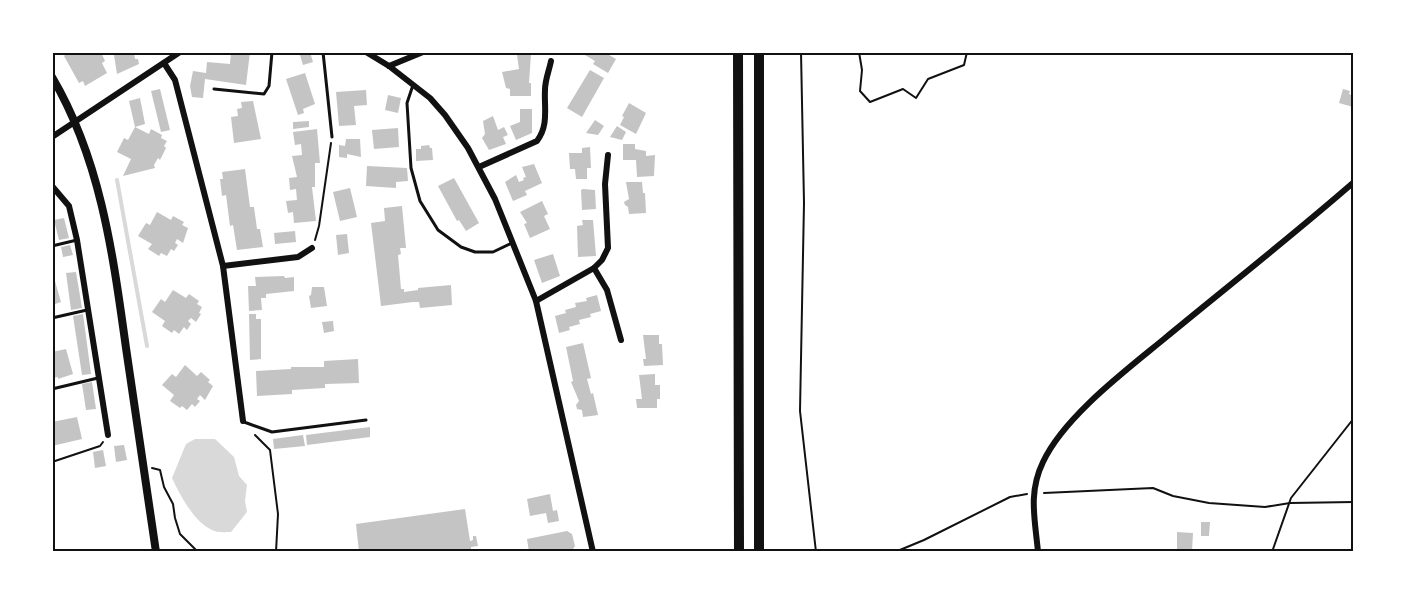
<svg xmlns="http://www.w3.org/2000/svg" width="1406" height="604" font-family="Cabin,sans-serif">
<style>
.water{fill:#d9d9d9}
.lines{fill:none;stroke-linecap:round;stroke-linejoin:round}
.stream{stroke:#d9d9d9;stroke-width:4}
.building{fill:#c4c4c4}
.path{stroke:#111;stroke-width:2}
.service{stroke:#111;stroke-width:3}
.minor{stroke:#111;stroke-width:6}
.tertiary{stroke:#111;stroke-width:8}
.motorway{stroke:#111;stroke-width:10}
.neatline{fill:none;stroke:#111;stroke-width:2}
</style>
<rect width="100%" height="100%" fill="#fff"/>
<path class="water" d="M195,439H215L234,457L239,476L247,485L245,501L247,512L231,532C226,532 217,533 212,530C194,522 180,495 172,478L186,444Z"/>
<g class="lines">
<polyline class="stream" points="117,180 147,346"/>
</g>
<g class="building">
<polygon points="68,52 101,52 105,61 102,63 107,73 85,86 83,81 79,83 64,56"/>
<polygon points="127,52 134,52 135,59 138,59 139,64 117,74 114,55"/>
<polygon points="231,52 250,52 246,85 205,79 203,98 192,97 190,86 193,71 206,73 207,62 230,64"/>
<polygon points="299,52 310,52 313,62 303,65"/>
<polygon points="513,52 528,52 528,55 531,54 529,83 531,83 531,96 510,96 510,89 506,88 502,72 519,69 517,55 513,55"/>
<polygon points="580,52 604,52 616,59 608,73 593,64 595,61"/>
<polygon points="590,70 604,78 582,117 567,108"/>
<polygon points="305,73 315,104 303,109 304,113 298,115 286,79"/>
<polygon points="160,89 170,130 161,132 151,91"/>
<polygon points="1343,89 1350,91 1349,94 1353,96 1353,107 1339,103"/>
<polygon points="366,90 367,105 354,106 356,125 339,126 336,92"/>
<polygon points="388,95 401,98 398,113 385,110"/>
<polygon points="140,98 145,124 135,127 129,101"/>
<polygon points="253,101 261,139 234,143 231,117 238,116 237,109 242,108 241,102"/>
<polygon points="629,103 646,113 636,134 620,125 624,117 622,116"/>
<polygon points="520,109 532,109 532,133 516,140 510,126 520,122"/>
<polygon points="493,116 498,130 504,127 508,135 503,137 506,144 489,150 482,138 485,134 483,121"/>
<polygon points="595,120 604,126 598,135 586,133"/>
<polygon points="309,121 309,127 293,129 293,122"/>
<polygon points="617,126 626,132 622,140 610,137"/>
<polygon points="135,127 149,134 151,129 162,135 161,138 167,141 164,146 166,148 160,160 158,158 154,165 155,168 123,176 131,159 117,152 124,138 128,140"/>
<polygon points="398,128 399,147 374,149 372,130"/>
<polygon points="317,129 320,163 315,163 315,187 312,187 316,221 294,223 293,212 288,213 286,201 297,200 296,189 290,190 289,178 297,177 292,156 302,155 301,144 295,145 293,132"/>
<polygon points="346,139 360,139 361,157 347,154 347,158 339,157 339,145 345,146"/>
<polygon points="623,144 635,144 635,149 646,151 646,156 655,155 654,176 637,177 636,160 623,160"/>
<polygon points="429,145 430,148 432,148 433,160 416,161 416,149 421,149 421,146"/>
<polygon points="590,147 591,168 587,168 587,179 576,179 575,169 570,169 569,153 582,153 582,148"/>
<polygon points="534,164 542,183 525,191 527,195 513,201 505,182 516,175 519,182 524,180 523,178 526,177 522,167"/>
<polygon points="367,166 407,168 408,181 396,182 396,188 366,186"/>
<polygon points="245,169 250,207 254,207 257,229 260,229 263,247 237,250 233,225 230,226 226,195 222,196 220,179 223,179 222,172"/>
<polygon points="454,178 479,223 466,231 459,220 457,221 438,186"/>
<polygon points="626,182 642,182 643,193 645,193 646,213 629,214 628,207 625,205 624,202 629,199"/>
<polygon points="350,188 357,217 340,221 333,192"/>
<polygon points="583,189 595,190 596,209 582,210 581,190"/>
<polygon points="542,201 548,214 544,216 550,229 530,238 524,224 527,223 520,212"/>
<polygon points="402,206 406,248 400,248 401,254 398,255 401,289 404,289 404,292 418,290 418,288 451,285 452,305 420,308 419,302 413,302 381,306 371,223 385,221 384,208"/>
<polygon points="157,212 171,220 173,216 184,222 182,225 188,228 183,243 177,239 175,243 178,245 174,251 171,249 167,256 161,253 159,256 148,249 152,244 138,236 146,223 150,225"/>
<polygon points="64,218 69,238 59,240 54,220"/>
<polygon points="582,220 593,220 596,256 578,257 577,226 583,225"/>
<polygon points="295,231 296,242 275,244 274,233"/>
<polygon points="347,234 349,253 338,255 336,235"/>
<polygon points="70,245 73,255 63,257 61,247"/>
<polygon points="553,254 560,276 542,283 534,260"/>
<polygon points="76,272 82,308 71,310 66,273"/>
<polygon points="284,276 285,278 294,277 294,291 266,294 266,298 261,298 262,310 249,311 248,286 256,286 255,277"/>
<polygon points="55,281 61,302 52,305 52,282"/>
<polygon points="312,287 324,287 327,306 311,308 309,296 311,295"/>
<polygon points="173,290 186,298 189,294 199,301 197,304 202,307 199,313 201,314 196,322 191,318 188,321 191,324 187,330 184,327 179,334 174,330 172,333 162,326 165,321 152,312 161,299 165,302"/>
<polygon points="597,295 601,311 590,314 591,317 579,320 580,324 569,327 570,330 559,333 555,316 566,313 565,310 576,307 575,303 587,301 586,298"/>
<polygon points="83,314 91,374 82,375 73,316"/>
<polygon points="249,314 256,314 256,319 261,319 261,359 250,360"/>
<polygon points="333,321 334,331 324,333 322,322"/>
<polygon points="643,335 659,335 659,344 662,344 663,365 644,366 643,359 646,359"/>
<polygon points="583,343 591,378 587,379 591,394 593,393 598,415 591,416 583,417 582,410 577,409 576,405 579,401 571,382 573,381 566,347"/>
<polygon points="66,349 73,374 58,379 58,377 52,378 52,352"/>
<polygon points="358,359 359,383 325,384 325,388 292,390 292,394 257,396 256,371 291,369 291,367 324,367 324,361"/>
<polygon points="185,365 197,376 201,372 210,380 208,382 213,386 205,400 200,395 197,399 200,401 195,407 192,404 187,410 182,406 180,408 170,401 174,395 162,385 172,374 176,377"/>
<polygon points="655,374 655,385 660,385 660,399 657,399 657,408 637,408 636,399 642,399 639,375"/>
<polygon points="92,382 96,409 86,410 82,384"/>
<polygon points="77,417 82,439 52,446 52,422"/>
<polygon points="370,427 370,437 307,445 306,435"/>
<polygon points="303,435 305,446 274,449 273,439"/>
<polygon points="124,445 127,460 116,462 114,446"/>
<polygon points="103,450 106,466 95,468 93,452"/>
<polygon points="550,494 553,511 557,510 559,521 548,523 546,513 530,516 527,499"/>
<polygon points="465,509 470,541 473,540 473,536 476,536 478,546 471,547 471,552 359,552 356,524"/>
<polygon points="1201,522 1210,522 1209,536 1201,536"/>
<polygon points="567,531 572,534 575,546 571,552 529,552 527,539"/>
<polygon points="1177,532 1193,533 1192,552 1177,552"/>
</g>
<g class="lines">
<g class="path">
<polyline points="801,52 804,203 800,411 816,552"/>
<polyline points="859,52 862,70 860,91 870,102 903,89 916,98 928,79 964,65 967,52"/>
<polyline points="315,240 319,226 331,143"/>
<polyline points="255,435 270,450 278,514 276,552"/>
<polyline points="52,462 100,446 103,442"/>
<polyline points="152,468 160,470 164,487 173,504 175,518 180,534 198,552"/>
<polyline points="1044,493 1153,488 1173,496 1209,503 1265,507 1290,503 1354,502"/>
<polyline points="895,552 924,540 1010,497 1027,494"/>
<polyline points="1272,552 1291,498 1354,418"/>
</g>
<g class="service">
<polyline points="323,52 332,137"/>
<polyline points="413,85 407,103 411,168 420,201 438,230 461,247 475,252 493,252 512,243"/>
<polyline points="214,89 264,94 269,86 272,52"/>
<polyline points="52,246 77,240"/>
<polyline points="52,318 87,310"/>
<polyline points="52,389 98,378"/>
<polyline points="244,422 272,432 366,420"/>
</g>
<g class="minor">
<polyline points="366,52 389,66 430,98 445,115 468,148 495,199 536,301 593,552"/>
<polyline points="164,63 175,80 223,266 243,421"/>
<polyline points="389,66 423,52"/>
<polyline points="52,137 180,52"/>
<path d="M479,167L537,141C549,125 544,108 545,90C545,80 549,71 551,61"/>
<polyline points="52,186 69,206 77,240 108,435"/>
<polyline points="223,266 298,257 312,248"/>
<polyline points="594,268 607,290 621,340"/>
<polyline points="536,301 594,268 602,260 608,248 605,184 608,155"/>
<path d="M1038,552C1035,519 1028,493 1043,462C1064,417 1125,371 1164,339C1227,287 1292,236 1354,182"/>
</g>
<path class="tertiary" d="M52,77C101,160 113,255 126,348C136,416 146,484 156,552"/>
<g class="motorway">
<polyline points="738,52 739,552"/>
<polyline points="759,52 759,552"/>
</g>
</g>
<rect width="1406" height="604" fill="none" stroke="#ffffff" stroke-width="108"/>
<rect x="54" y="54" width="1298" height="496" class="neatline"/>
</svg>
